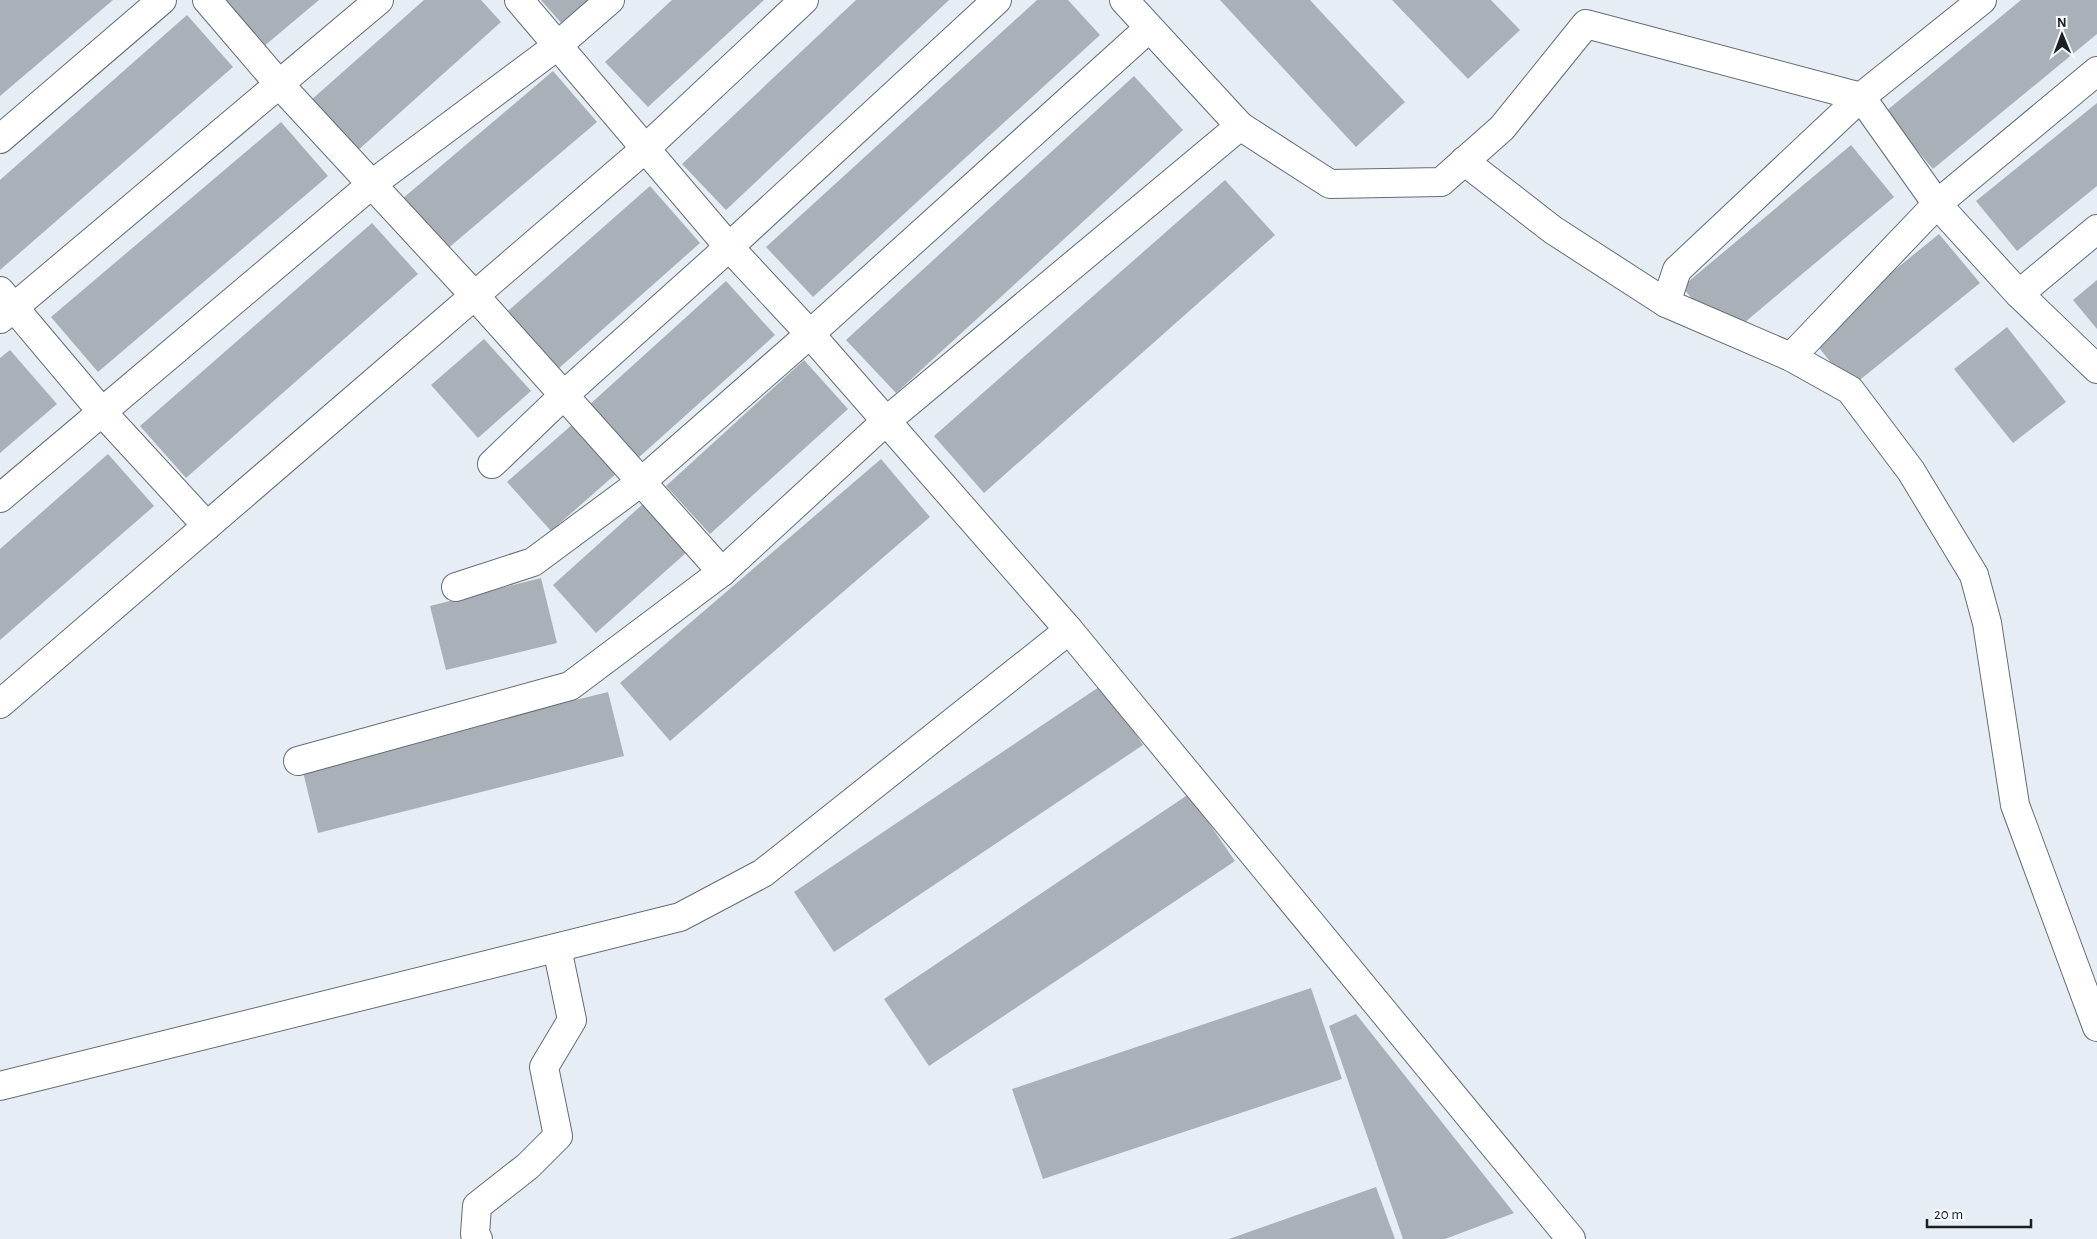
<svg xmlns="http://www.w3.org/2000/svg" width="2097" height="1239" font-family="'Alegreya Sans',sans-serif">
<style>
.building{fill:#a9b0b8}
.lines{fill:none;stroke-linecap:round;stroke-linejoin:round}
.minor-casing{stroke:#656c73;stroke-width:30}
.minor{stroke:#fff;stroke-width:28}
</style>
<rect width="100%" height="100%" fill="#e6edf5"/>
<g class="building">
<polygon points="0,0 113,0 0,96"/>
<polygon points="223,0 319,0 263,47"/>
<polygon points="424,0 481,0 501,22 356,152 310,101"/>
<polygon points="541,0 590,0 562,24"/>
<polygon points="672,0 764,0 648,107 605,62"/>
<polygon points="856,0 949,0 726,210 682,164"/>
<polygon points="1037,0 1068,0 1100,35 813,297 766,247"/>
<polygon points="1220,0 1310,0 1405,102 1356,147"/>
<polygon points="1392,0 1491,0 1520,30 1468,79"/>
<polygon points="2021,0 2097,0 2097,34 1933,169 1885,112"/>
<polygon points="187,15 233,67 0,270 0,180"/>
<polygon points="553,71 597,122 446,250 402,199"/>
<polygon points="1134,76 1183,130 896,393 846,340"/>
<polygon points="2097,103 2097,186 2017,251 1976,201"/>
<polygon points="281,122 328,176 98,372 51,317"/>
<polygon points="1851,145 1894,197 1726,338 1682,287"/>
<polygon points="1225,180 1275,235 984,493 934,436"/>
<polygon points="650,186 700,243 558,369 507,312"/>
<polygon points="372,223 418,274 186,478 140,426"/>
<polygon points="1939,234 1980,283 1851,387 1811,338"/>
<polygon points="2097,280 2097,329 2073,300"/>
<polygon points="726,281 775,335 637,459 588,406"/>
<polygon points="2007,327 2066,402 2013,443 1954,369"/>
<polygon points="484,339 531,391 478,438 431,385"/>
<polygon points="10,350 57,404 0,453 0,358"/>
<polygon points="804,360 848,409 710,534 666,486"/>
<polygon points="574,423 618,472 551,531 507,482"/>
<polygon points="108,454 154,506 0,640 0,549"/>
<polygon points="881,459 930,517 670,741 620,683"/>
<polygon points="643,504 687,552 596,633 553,585"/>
<polygon points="541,578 557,643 446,670 430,606"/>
<polygon points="1102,685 1143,745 834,952 794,892"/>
<polygon points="608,692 624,756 318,833 302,768"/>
<polygon points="1189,794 1235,861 929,1066 884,999"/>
<polygon points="1311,988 1342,1079 1043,1179 1012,1089"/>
<polygon points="1356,1014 1514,1213 1445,1239 1403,1239 1329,1026"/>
<polygon points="1376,1187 1395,1239 1229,1239"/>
</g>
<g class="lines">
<defs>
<g id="minor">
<polyline points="207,0 279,84 475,296 722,572"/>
<polyline points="519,0 729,247 810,334 1069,630 1571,1239"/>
<polyline points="1124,0 1240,126"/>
<polyline points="0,139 162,0"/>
<polyline points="1464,161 1553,230 1666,303 1791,357 1850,390 1911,471 1974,575 1987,623 2015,805 2097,1027"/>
<polyline points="0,291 102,412 207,526"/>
<polyline points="2019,294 2097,229"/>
<polyline points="1666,303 1677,270 1861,97 1982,0"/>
<polyline points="0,319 379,0"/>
<polyline points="1791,357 1937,204 2097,71"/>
<polyline points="492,464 564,395 729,247 997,0"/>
<polyline points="0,498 372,184 557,46 610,0"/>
<polyline points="456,587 533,562 641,482 810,334 1149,28"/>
<polyline points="0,704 646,148 804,0"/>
<polyline points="298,761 570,686 722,572 885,422 1240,126 1330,184 1441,182 1502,128 1586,24 1861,97 1937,204 2019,294 2097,369"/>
<polyline points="0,1086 680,917 763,873 1069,630"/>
<polyline points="478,1239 475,1234 477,1206 528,1166 558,1136 544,1067 572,1020 557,948"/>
</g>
</defs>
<use href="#minor" class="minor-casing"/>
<use href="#minor" class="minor"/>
</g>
<g transform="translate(2062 35) rotate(359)" stroke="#f6faff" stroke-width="4" paint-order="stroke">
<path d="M0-4L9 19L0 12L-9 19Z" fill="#1d2023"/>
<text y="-8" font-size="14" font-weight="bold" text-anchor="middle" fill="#1d2023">N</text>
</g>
<path d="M1927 1219v8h104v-8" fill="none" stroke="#1d2023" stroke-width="2.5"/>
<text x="1934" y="1219" font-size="15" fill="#1d2023" stroke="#f6faff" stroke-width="4" paint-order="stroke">20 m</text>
</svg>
